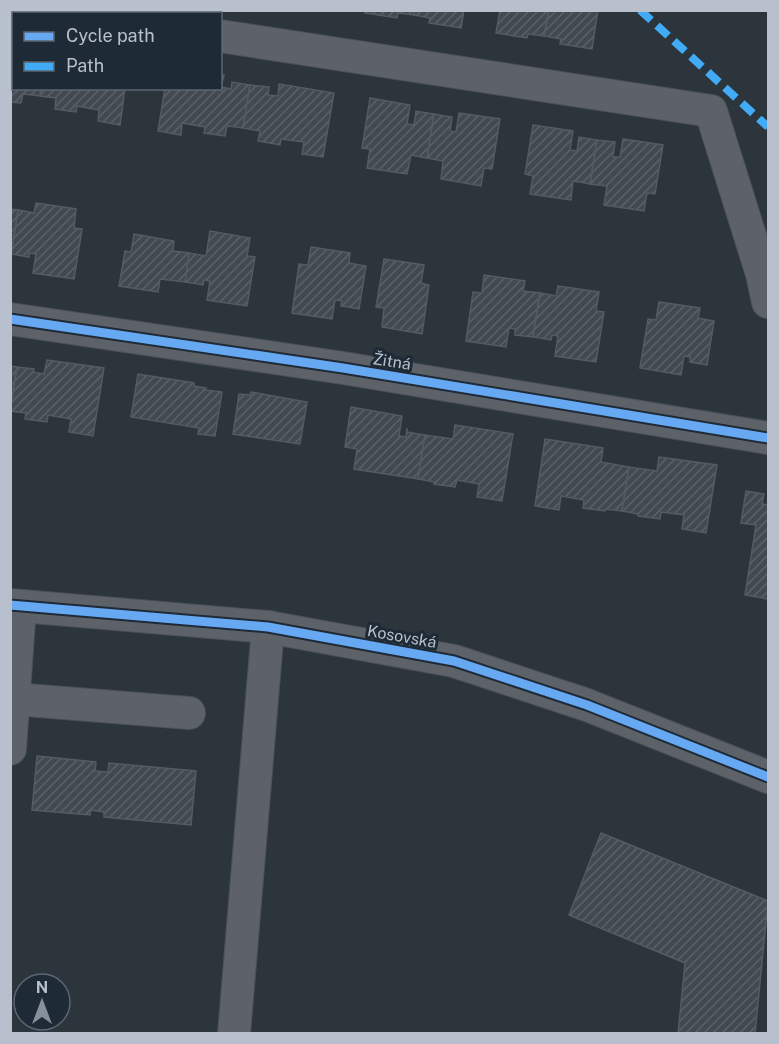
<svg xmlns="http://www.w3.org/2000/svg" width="779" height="1044" font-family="'Public Sans',sans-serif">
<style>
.building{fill:url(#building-hatch);stroke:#545b63;stroke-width:1.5}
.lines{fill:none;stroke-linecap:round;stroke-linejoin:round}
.minor-casing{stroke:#4a5056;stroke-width:34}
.minor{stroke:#5d6269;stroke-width:32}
.quiet{stroke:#42abf6;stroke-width:8;stroke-dasharray:15 8;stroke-linecap:butt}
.cycleway-casing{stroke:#1f2a37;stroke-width:13}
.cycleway{stroke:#66a8f1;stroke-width:9}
.labels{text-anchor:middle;stroke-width:6;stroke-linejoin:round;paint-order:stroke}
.street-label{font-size:16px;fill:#b7c0cc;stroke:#1f2a37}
</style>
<defs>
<pattern id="building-hatch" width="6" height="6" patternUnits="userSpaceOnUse" patternTransform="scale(1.5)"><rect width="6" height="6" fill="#434950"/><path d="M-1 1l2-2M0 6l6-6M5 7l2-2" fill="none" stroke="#5c6168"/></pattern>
</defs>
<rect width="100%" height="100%" fill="#2c343c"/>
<g class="building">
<polygon points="366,10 415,10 414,15 398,13 397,18 365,13"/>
<polygon points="415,10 464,10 461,28 429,23 430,18 414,15"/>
<polygon points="500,10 549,10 544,36 528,34 527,38 496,33"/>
<polygon points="549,10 598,10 592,49 560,44 561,39 544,36"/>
<polygon points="10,41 14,42 14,88 41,88 40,96 23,94 21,103 10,102"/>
<polygon points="220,75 224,75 221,87 231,89 232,82 250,85 243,128 227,126 225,136 204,133 205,127 182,123 181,135 158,131 165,88 220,88"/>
<polygon points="279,84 334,93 323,157 302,154 304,142 281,139 280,145 258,141 260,131 243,128 250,85 269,87 268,95 278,96"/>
<polygon points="41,88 125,88 120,125 98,121 99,110 77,106 76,112 55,109 56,98 40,96"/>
<polygon points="370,98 410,105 407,124 414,125 416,111 434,114 427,158 411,155 407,174 367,168 370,149 362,148"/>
<polygon points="459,113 500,119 492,169 484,168 481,186 441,179 443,161 427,158 434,114 452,117 450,131 456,132"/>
<polygon points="533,125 573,131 570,150 577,151 579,137 597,140 590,184 573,181 571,200 530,194 533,176 525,174"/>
<polygon points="623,139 663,145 655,194 647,193 644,211 604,205 607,186 590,184 597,140 615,142 613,157 620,157"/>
<polygon points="36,203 76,209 74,228 82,229 74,279 33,273 36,254 29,253 29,257 11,254 18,210 34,213"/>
<polygon points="10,209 18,210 11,254 10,254"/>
<polygon points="210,231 250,238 247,256 255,257 247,306 207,300 210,281 204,280 203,285 185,282 189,253 206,256"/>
<polygon points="134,234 174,241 173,251 189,253 185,282 160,279 158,292 119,286 125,251 131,252"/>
<polygon points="311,247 350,253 349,263 366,266 359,309 341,306 342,301 335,300 332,319 292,313 299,264 308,265"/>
<polygon points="384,259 424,265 421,283 429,285 422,334 382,327 384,308 376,307"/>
<polygon points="484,275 525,281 523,291 540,293 533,337 515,335 515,329 509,328 506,347 466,341 473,292 482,293"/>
<polygon points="558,286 599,292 596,311 604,312 596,362 555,356 558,336 552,335 551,340 533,337 540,293 556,296"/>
<polygon points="659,302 700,308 698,318 714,321 707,365 690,362 690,357 684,356 681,375 640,368 648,319 656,320"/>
<polygon points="47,360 104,368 93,436 69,432 71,419 48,415 47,422 25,419 26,413 10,411 17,367 34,369 33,372 44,374"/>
<polygon points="10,366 17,367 10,407"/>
<polygon points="138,374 194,383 194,386 206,388 205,390 222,392 215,436 198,434 199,428 131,417"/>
<polygon points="251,392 307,402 300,444 233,434 239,394 250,395"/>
<polygon points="351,407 402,416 399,436 406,437 407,428 407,432 425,435 418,479 354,469 357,449 345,447"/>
<polygon points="455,425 513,434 502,501 477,497 479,484 457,480 455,487 434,484 434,482 418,479 425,435 453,439"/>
<polygon points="545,439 603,448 601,462 629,467 622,511 605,509 605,511 583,508 584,500 561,496 559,510 535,506"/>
<polygon points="659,457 717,465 706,533 682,529 684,515 661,512 660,519 638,516 638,514 622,511 629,467 657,471"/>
<polygon points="746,491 764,494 762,504 768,505 768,599 745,595 756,525 741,523"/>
<polygon points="37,756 96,762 95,771 108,772 109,763 196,771 191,825 104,817 104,812 91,810 90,815 32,810"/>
<polygon points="601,833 768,901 755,1034 678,1034 685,963 569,915"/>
</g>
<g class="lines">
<defs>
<g id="minor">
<polyline points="53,10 73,14"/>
<polyline points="220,36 711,111 762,274 768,302"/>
<polyline points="10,319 343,368 768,438"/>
<polyline points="10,605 268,627 454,661 587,705 768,777"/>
<polyline points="14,699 189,713"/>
<polyline points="10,749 20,606"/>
<polyline points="234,1034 268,627"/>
</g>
</defs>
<use href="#minor" class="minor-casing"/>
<use href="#minor" class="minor"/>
<polyline class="quiet" points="640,10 768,127"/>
<defs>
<g id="cycleway">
<polyline points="10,319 343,368 768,438"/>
<polyline points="10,605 268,627 454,661 587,705 768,777"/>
</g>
</defs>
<use href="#cycleway" class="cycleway-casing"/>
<use href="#cycleway" class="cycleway"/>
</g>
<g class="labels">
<g class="street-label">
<text transform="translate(392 361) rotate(9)" y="6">Žitná</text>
<text transform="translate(402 636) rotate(10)" y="6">Kosovská</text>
</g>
</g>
<rect width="779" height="1044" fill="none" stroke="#b7c0cc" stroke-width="24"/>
<rect x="12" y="12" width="210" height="78" fill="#1f2a37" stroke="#5c6673" stroke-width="1.5"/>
<rect x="24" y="32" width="30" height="9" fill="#66a8f1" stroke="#5c6673" stroke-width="1.5"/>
<text x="66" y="42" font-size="18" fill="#b7c0cc">Cycle path</text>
<rect x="24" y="62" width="30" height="9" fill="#42abf6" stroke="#5c6673" stroke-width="1.5"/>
<text x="66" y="72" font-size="18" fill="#b7c0cc">Path</text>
<g transform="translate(42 1002)"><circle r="28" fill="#1f2a37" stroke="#5c6673" stroke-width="1.5"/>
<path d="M0-4.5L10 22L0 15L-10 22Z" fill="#868f9a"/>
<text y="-9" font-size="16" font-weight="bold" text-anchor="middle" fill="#b7c0cc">N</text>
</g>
</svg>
